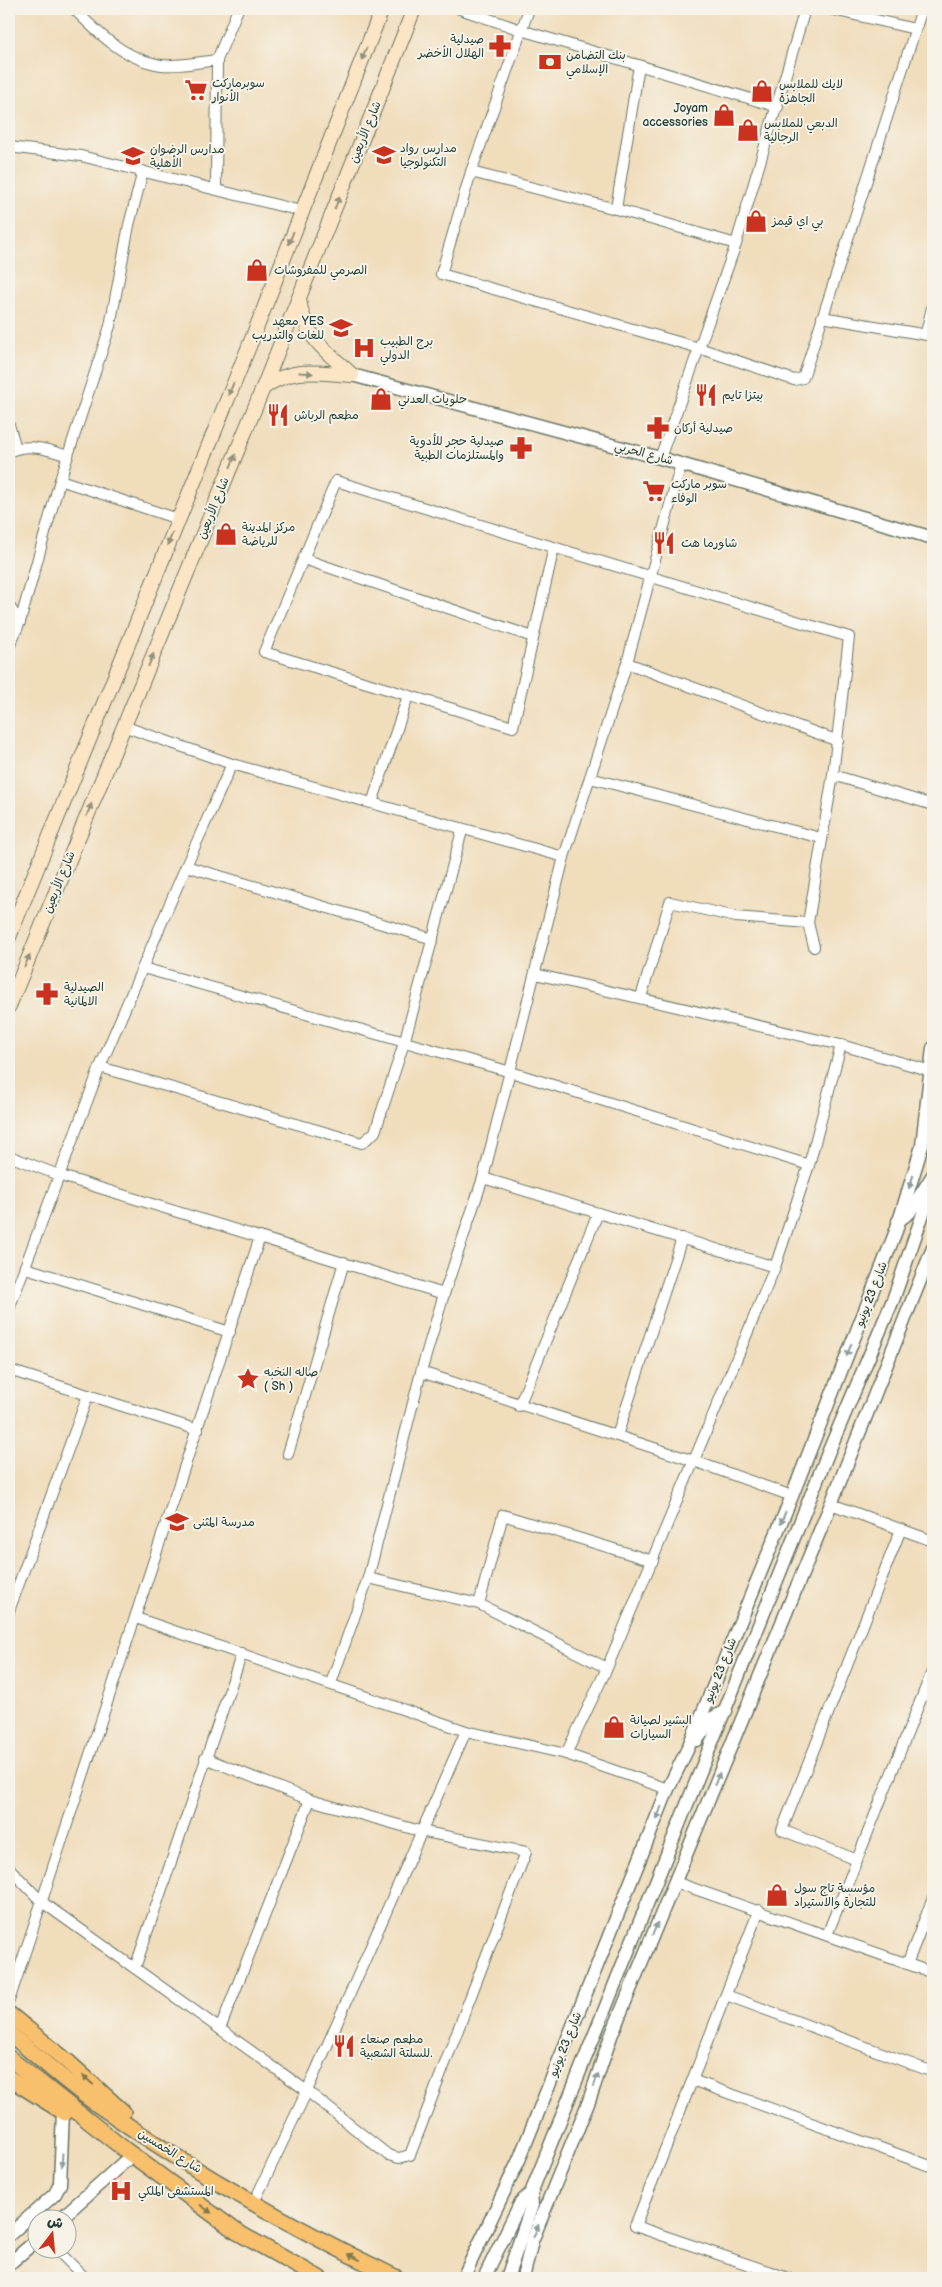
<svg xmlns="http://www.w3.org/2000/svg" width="942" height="2287" font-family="'Balsamiq Sans','Playpen Sans Arabic',sans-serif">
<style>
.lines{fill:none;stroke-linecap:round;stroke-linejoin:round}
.minor-casing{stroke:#687564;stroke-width:12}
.tertiary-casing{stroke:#687564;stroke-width:15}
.secondary-casing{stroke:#687564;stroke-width:16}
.primary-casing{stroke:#687564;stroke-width:18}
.minor{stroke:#fff;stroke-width:10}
.tertiary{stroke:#fff;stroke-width:12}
.secondary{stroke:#fce5c4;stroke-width:14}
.primary{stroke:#f8bf6c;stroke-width:15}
.oneway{fill:#8e917c}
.oneway2{fill:#8f9e9a}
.oneway3{fill:#81784d}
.labels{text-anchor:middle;stroke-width:4;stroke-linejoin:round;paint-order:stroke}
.poi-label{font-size:12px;fill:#1f3d34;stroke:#f7f3e8;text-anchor:start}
.street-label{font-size:12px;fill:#1f3d34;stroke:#f7f3e8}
</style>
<rect width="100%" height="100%" fill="#f7f3e8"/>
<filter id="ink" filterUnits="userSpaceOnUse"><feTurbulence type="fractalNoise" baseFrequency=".02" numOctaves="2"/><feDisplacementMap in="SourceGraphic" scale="10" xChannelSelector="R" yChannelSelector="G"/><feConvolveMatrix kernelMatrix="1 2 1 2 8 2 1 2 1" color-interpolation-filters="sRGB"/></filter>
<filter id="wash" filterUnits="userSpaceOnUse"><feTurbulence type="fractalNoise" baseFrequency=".0096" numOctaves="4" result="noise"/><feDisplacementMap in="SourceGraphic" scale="20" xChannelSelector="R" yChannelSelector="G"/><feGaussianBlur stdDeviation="1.12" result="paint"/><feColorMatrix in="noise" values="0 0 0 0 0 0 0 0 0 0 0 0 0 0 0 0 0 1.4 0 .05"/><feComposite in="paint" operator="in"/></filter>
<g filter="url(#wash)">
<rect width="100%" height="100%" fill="#f0ddbc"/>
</g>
<g filter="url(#ink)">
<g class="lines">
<defs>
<g id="minor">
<path d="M74,9C98,33 122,57 156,64C171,68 201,62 217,60"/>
<polyline points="460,9 521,30 778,107"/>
<polyline points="529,9 471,172 441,274 699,348 794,380 803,378 922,9"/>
<polyline points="829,9 915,29"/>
<polyline points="9,147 81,156 301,211"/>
<polyline points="471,172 616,209 736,244"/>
<polyline points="216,189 217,60 238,9"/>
<polyline points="616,209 639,65"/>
<polyline points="822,317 933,336"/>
<polyline points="926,333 933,303"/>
<polyline points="9,425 16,448"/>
<path d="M9,452C28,442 50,450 68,456"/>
<polyline points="660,458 736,244 805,9"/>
<polyline points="60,480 178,519"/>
<polyline points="554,547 513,727 264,652 336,481 849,637 833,775 808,923 814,947"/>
<polyline points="304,559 533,637"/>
<polyline points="9,606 20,622"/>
<polyline points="9,647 20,622 60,480 110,326 129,225 143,171"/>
<polyline points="627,663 838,741"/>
<polyline points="123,726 232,764 564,857"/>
<polyline points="833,775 933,805"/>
<polyline points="590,778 821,838"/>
<polyline points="372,803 408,696"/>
<polyline points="186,866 433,939"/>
<polyline points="143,968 511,1072 809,1165"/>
<polyline points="535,974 841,1045 931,1071"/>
<polyline points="641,997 670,902 736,917 808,923"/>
<polyline points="100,1067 362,1143 375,1132 404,1043 462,831"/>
<polyline points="9,1156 61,1176 444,1294"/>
<polyline points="483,1178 775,1267"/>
<polyline points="26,1268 230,1332"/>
<polyline points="9,1309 100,1067 186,866 232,764"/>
<polyline points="9,1370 198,1430"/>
<polyline points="421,1372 694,1461 792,1496"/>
<polyline points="519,1406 598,1213"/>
<polyline points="617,1436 682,1238"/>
<polyline points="288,1454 344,1262"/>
<polyline points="831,1504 933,1541"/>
<polyline points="368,1578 479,1604 607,1668"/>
<polyline points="479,1604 503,1515 653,1561"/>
<polyline points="9,1611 88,1395"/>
<polyline points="136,1618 466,1731 566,1754 668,1789"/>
<polyline points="331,1683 368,1578 421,1372 444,1294 483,1178 564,857 627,663 681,464"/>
<polyline points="566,1754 607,1668 775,1267 809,1165 841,1045"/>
<polyline points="857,1860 782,1830 901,1529"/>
<polyline points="9,1868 42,1902 307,2091 388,2155 399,2158 410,2155 526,1852 420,1831 310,1800 205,1758"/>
<polyline points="675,1882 933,1973"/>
<polyline points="759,1910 635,2226 788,2278"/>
<polyline points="827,1935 933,1669"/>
<polyline points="907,1964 933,1898"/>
<polyline points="135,1968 242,1653"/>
<polyline points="726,1995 933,2072"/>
<polyline points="9,2001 260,1237"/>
<polyline points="220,2029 310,1800"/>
<polyline points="692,2080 933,2167"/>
<polyline points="254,2202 307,2091 466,1731"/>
<polyline points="57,2250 85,2278"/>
</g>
<g id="tertiary">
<polyline points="352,375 660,458 933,538"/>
<polyline points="898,1221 909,1213 933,1175"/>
<polyline points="697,1740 712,1718 726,1711"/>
<polyline points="59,2220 132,2155"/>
<polyline points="9,2235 55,2194 60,2184 63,2112"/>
<polyline points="9,2264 38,2239"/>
<polyline points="463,2278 519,2160 668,1789 688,1748 792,1496 896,1231 922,1146 933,1048"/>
<polyline points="484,2278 521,2202 531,2193"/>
<polyline points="507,2278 532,2205 531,2193 828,1453 893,1300 933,1185"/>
<polyline points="523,2278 532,2241 589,2101 611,2036 831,1504 933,1248"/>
</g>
<g id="secondary">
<path d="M299,299C304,337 325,350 352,375"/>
<path d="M263,388C291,366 319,373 352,375"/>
<polyline points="9,937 252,339 382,9"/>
<polyline points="9,1006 263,388 414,9"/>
</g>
<g id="primary">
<polyline points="9,2014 68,2062 123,2112"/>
<path d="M9,2033C38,2057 67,2083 98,2105C189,2169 297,2230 397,2278"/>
<polyline points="9,2058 124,2149 237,2232 319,2278"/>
<polyline points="9,2078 65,2113"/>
</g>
</defs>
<use href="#minor" class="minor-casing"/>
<use href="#tertiary" class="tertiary-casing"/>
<use href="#secondary" class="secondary-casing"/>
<use href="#primary" class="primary-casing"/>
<use href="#minor" class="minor"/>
<use href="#tertiary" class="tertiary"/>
<use href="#secondary" class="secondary"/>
<use href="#primary" class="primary"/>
</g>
<defs><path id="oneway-solid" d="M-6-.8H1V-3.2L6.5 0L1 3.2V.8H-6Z" transform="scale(1.25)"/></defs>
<g class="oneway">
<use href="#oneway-solid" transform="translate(364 54) rotate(112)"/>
<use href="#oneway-solid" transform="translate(337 203) rotate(-68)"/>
<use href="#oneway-solid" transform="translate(291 238) rotate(111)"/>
<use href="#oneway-solid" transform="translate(306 373) rotate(3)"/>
<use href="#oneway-solid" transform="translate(231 389) rotate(112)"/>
<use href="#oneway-solid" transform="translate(233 461) rotate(-68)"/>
<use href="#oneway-solid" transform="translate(170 539) rotate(112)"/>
<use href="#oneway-solid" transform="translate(151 660) rotate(-68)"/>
<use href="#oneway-solid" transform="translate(89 810) rotate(-68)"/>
<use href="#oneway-solid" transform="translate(27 961) rotate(-68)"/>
</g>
<g class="oneway2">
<use href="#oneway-solid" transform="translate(911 1182) rotate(108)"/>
<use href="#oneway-solid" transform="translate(849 1350) rotate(111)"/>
<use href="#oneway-solid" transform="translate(783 1518) rotate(112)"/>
<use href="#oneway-solid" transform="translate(717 1779) rotate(-68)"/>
<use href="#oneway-solid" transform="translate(659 1813) rotate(111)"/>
<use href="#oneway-solid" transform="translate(655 1929) rotate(-67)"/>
<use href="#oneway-solid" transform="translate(596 2080) rotate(-72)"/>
<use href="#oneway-solid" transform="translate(62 2160) rotate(94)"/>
<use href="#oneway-solid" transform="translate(536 2231) rotate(-68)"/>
</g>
<g class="oneway3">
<use href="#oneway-solid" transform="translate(88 2080) rotate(-138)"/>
<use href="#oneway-solid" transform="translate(206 2209) rotate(36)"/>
<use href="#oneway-solid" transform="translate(354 2257) rotate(-153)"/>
</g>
</g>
<defs>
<symbol id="pharmacy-bare" viewBox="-9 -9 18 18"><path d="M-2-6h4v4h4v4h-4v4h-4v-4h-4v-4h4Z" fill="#c8321e" stroke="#f7f3e8" stroke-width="2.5" paint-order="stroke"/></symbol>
<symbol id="bank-bare" viewBox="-9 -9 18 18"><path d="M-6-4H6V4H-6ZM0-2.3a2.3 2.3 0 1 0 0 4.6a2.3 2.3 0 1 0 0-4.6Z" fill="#c8321e" stroke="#f7f3e8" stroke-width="2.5" paint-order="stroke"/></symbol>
<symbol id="supermarket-bare" viewBox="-9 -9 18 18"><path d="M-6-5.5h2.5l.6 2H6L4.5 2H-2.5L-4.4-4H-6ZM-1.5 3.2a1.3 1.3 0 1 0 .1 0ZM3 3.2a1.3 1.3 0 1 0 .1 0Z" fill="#c8321e" stroke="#f7f3e8" stroke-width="2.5" paint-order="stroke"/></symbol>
<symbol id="shop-bare" viewBox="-9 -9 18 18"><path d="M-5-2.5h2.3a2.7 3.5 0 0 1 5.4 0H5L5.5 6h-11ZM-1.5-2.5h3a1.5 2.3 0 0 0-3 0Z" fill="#c8321e" stroke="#f7f3e8" stroke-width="2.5" paint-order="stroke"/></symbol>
<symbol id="school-bare" viewBox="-9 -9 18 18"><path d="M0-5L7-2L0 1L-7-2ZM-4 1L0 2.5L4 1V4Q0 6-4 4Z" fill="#c8321e" stroke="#f7f3e8" stroke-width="2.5" paint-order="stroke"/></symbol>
<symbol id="hospital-bare" viewBox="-9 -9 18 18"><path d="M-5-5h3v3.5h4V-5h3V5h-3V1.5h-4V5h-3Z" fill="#c8321e" stroke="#f7f3e8" stroke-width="2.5" paint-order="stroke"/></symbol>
<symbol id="restaurant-bare" viewBox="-9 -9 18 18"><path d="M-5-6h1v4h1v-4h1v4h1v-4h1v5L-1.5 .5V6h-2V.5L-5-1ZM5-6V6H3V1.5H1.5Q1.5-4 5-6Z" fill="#c8321e" stroke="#f7f3e8" stroke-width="2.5" paint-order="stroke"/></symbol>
<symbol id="sight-bare" viewBox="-9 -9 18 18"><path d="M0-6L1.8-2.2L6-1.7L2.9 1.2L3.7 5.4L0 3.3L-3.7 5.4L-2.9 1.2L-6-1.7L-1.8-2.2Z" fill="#c8321e" stroke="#f7f3e8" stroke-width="2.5" paint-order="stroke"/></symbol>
</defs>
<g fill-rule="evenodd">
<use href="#pharmacy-bare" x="484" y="30" width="32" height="32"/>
<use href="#bank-bare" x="534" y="46" width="32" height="32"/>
<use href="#supermarket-bare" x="180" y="74" width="32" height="32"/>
<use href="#shop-bare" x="746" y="75" width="32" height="32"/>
<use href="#shop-bare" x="708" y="99" width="32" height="32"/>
<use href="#shop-bare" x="732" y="114" width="32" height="32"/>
<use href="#school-bare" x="368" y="139" width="32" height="32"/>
<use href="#school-bare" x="117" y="140" width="32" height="32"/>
<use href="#shop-bare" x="740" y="205" width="32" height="32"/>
<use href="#shop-bare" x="241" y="254" width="32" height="32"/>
<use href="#school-bare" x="325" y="312" width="32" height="32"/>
<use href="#hospital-bare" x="348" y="332" width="32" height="32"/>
<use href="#restaurant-bare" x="690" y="379" width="32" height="32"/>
<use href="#shop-bare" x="365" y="383" width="32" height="32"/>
<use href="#restaurant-bare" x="262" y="399" width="32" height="32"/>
<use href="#pharmacy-bare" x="642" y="412" width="32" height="32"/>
<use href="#pharmacy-bare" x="505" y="432" width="32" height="32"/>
<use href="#supermarket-bare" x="638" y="475" width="32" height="32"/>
<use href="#shop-bare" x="210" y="518" width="32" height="32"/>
<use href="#restaurant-bare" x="648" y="527" width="32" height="32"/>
<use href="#pharmacy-bare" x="31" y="978" width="32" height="32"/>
<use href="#sight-bare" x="232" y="1363" width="32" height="32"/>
<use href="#school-bare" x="161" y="1506" width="32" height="32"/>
<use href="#shop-bare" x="598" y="1711" width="32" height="32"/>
<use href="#shop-bare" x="761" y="1879" width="32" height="32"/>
<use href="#restaurant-bare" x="328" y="2030" width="32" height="32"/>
<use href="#hospital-bare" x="105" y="2175" width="32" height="32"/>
</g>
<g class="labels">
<g class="poi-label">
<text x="484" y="43" text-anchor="end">صيدلية<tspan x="484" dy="14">الهلال الأخضر</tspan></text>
<text x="566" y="59">بنك التضامن<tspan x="566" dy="14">الإسلامي</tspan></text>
<text x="212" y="87">سوبرماركت<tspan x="212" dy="14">الأنوار</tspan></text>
<text x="779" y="88">لايك للملابس<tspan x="779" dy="14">الجاهزة</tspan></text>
<text x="708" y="112" text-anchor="end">Joyam<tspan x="708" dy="14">accessories</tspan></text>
<text x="764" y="127">الدبعي للملابس<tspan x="764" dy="14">الرجالية</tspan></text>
<text x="400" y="152">مدارس رواد<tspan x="400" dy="14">التكنولوجيا</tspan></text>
<text x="150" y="153">مدارس الرضوان<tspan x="150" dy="14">الأهلية</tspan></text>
<text x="772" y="225">بي اي قيمز</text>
<text x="274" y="274">الصرمي للمفروشات</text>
<text x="324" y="325" text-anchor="end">معهد YES<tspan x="324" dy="14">للغات والتدريب</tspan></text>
<text x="380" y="345">برج الطبيب<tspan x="380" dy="14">الدولي</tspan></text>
<text x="722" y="399">بيتزا تايم</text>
<text x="398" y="403">حلويات العدني</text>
<text x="294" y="419">مطعم الرباش</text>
<text x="674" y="432">صيدلية أركان</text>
<text x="504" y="445" text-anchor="end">صيدلية حجر للأدوية<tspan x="504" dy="14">والمستلزمات الطبية</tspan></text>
<text x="671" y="488">سوبر ماركت<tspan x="671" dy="14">الوفاء</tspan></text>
<text x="242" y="531">مركز المدينة<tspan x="242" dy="14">للرياضة</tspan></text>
<text x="681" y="547">شاورما هت</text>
<text x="64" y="991">الصيدلية<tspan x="64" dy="14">الالمانية</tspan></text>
<text x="264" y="1376">صاله النخبه<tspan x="264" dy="14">( Sh )</tspan></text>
<text x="193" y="1526">مدرسة المثنى</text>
<text x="630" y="1724">البشير لصيانة<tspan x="630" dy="14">السيارات</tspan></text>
<text x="794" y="1892">مؤسسة تاج سول<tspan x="794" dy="14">للتجارة والاستيراد</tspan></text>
<text x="360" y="2043">مطعم صنعاء<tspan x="360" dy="14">للسلتة الشعبية.</tspan></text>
<text x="138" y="2195">المستشفى الملكي</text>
</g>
<g class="street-label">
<text transform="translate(365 132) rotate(-68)" y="4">شارع الأربعين</text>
<text transform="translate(644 453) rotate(15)" y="4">شارع الحربي</text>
<text transform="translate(213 508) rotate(-68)" y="4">شارع الأربعين</text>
<text transform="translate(59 882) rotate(-68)" y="4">شارع الأربعين</text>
<text transform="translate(871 1294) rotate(-69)" y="4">شارع 23 يونيو</text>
<text transform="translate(720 1670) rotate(-68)" y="4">شارع 23 يونيو</text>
<text transform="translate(565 2044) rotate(-68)" y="4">شارع 23 يونيو</text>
<text transform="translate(170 2151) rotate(32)" y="4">شارع الخمسين</text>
</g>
</g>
<rect width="942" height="2287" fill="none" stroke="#f7f3e8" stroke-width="30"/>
<g transform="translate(52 2234) rotate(16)"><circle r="24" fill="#f7f3e8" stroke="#a1aaa0"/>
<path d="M0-4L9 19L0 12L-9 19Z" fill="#c8321e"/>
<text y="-8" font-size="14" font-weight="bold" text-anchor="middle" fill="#1f3d34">ش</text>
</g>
</svg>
